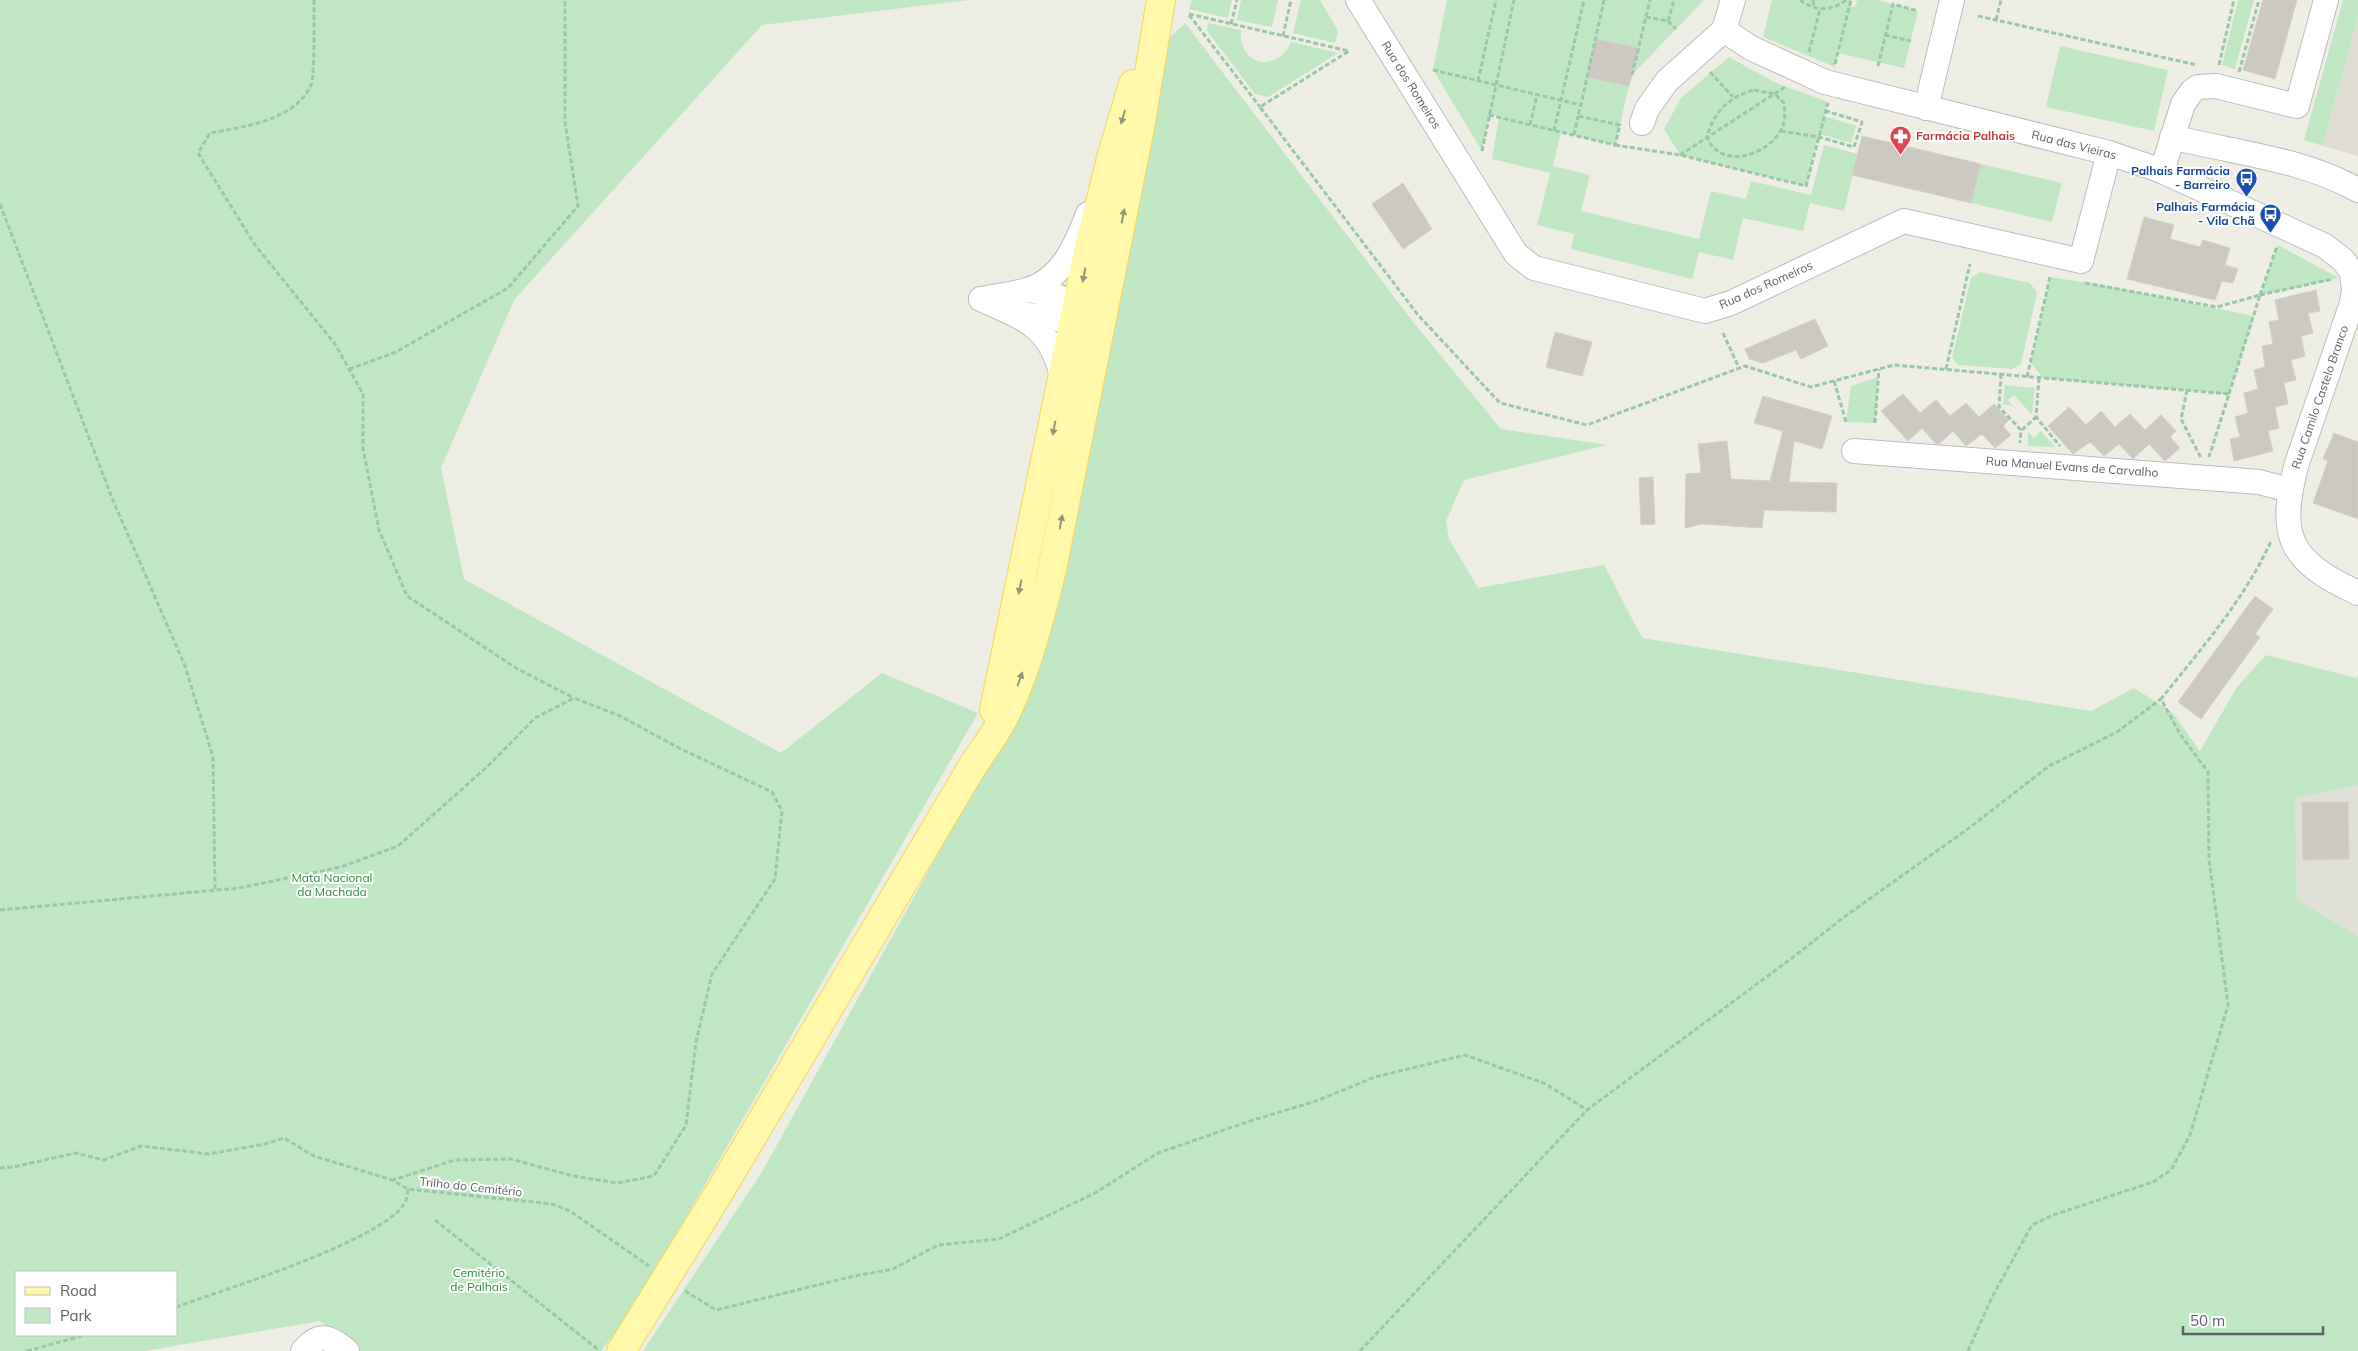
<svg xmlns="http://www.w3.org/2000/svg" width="2358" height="1351" font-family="Mulish,sans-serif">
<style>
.industrial{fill:#e0dfd8}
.education{fill:#dfddd2}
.green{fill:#c0e7c3;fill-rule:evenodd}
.building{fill:#cac8c1;stroke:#d4d0c2}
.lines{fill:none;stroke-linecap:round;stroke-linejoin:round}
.minor-casing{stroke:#b9bbc0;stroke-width:26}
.major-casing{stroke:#f5d757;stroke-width:30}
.path{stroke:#98c6a9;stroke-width:3;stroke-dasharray:5 2.5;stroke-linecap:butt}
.minor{stroke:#fff;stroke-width:24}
.major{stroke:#fff9a9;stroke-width:28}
.oneway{fill:#95957d}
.labels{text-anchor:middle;stroke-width:4;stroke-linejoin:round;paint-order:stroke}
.street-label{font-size:12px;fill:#5c5f65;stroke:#fff}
.health-label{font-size:12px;font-weight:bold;fill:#be3a42;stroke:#fff;text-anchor:start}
.transit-label{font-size:12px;font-weight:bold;fill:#164399;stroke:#fff;text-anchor:end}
.park-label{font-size:12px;fill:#32863e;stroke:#fff}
</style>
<rect width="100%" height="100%" fill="#efeee4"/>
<polygon class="industrial" points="2358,785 2358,936 2297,900 2295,798"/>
<polygon class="education" points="2358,15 2358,156 2323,146"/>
<g class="green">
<path d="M0,0H969L762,25L514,300L441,468L464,579L781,753L882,673L978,713L649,1281L620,1326L601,1351H358L320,1321L145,1351H0ZM16,1272H176V1335H16Z"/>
<polygon points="1192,0 1232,0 1228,18 1189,9"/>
<polygon points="1241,0 1278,0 1272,27 1237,20"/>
<polygon points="1301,0 1320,0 1338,31 1335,43 1293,33"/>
<polygon points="1447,0 1704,0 1632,75 1638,48 1595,39 1587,77 1629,86 1615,145 1561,132 1553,166 1590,175 1581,211 1699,239 1711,191 1746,199 1751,181 1811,195 1824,145 1858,154 1844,211 1810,203 1803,231 1743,218 1733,260 1699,252 1692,279 1571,249 1574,234 1537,225 1550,173 1492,159 1499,117 1489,115 1482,151 1433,70"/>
<polygon points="1772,0 1851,0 1850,6 1855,7 1857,0 1877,0 1918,11 1904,68 1838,53 1835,67 1763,37"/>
<polygon points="2238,0 2254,0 2235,69 2222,65"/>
<polygon points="2343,0 2358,0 2358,15 2323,146 2304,140"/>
<polygon points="1185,23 1414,323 1501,429 1607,445 1464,480 1446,521 1449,539 1478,588 1604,565 1642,638 2091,711 2134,688 2172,712 2200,751 2237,687 2266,655 2356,678 2358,675 2358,785 2295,798 2297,900 2358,936 2358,1351 643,1351 762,1172 1035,678 1169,38"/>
<path d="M1208,23L1241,30C1238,66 1277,74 1291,42L1338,53L1268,97L1255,94L1207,31Z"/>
<polygon points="2060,46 2168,70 2154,131 2046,107"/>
<polygon points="1729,57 1774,82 1828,102 1824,116 1856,126 1851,143 1819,134 1806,186 1680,155 1664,129 1681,98"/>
<polygon points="1981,164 2062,183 2052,222 1971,203"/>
<polygon points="2278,245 2339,278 2260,295"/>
<polygon points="1980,272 2030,283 2037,293 2021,364 2012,369 1958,365 1952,358 1971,278"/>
<polygon points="2050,277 2101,285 2254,316 2229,394 2043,378 2031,363"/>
<polygon points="1878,377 1875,423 1846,422 1851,386"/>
<polygon points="2005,385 2035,388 2032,415 2014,395 2008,400 2013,406 2003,404"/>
<polygon points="2041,431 2055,447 2028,446 2028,432 2034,438"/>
</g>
<g class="building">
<polygon points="2263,0 2297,0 2275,79 2243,70"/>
<polygon points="1595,39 1639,48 1629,86 1587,77"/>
<polygon points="1862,136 1981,164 1971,203 1852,175"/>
<polygon points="1403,183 1432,229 1403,249 1372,204"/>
<polygon points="2144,217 2174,225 2170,239 2200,247 2203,240 2230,248 2225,265 2238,269 2233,283 2222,281 2215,300 2127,279"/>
<polygon points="2316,290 2320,311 2308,313 2313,333 2301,336 2305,356 2291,360 2296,380 2284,383 2288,404 2275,407 2279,428 2268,431 2273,451 2234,461 2230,439 2240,437 2235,417 2248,413 2244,393 2258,389 2254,370 2265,367 2262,346 2273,344 2269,322 2279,320 2275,300"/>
<polygon points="1815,319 1828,346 1801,359 1796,350 1763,363 1749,359 1745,349"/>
<polygon points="1555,332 1592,342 1582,376 1546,367"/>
<polygon points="1903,394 1920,413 1936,400 1950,416 1966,403 1979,417 1994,404 2009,420 2003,426 2011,435 1995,448 1982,434 1966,446 1953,431 1939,444 1935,443 1922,428 1908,441 1881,411"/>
<polygon points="1763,396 1832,416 1822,449 1794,441 1789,482 1837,483 1836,512 1764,510 1762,528 1701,524 1685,528 1686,474 1701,473 1698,444 1727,441 1731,479 1770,481 1783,431 1754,423"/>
<polygon points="2069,407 2086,425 2101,411 2115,427 2130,414 2145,430 2161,415 2176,431 2170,437 2180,448 2165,461 2149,444 2133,459 2119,444 2104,456 2090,442 2073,454 2048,426"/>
<polygon points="2334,433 2358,442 2358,519 2313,503 2328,461 2323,459"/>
<polygon points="1653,477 1655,524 1641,525 1639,478"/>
<polygon points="2255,596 2273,609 2255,634 2260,637 2201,719 2178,702"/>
<polygon points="2302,802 2348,802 2349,859 2303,860"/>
</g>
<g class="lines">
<defs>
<g id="minor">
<polyline points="1358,0 1516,254 1534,268 1705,311 1731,303 1904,221 2081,261 2109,153"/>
<path d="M1724,30L1751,48L1825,82L2109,153L2162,171L2325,246L2343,260L2352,272L2354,291L2352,303L2297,463C2277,537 2289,561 2358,593"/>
<polyline points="1926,108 1952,0"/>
<polyline points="1642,123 1647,109 1667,81 1724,30 1733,0"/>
<path d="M2172,137C2235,153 2300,158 2358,190"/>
<polyline points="2162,171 2183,104 2192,91 2198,87 2216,86 2297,106 2326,0"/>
<path d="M1028,290C1055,295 1072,295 1082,324"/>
<path d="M981,299C996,296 1012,295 1027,290C1062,280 1076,245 1088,214"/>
<path d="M981,299C1027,320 1051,326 1063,380"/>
<polyline points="1020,314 1059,319 1088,305"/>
<polyline points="1854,451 2207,478 2259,482 2289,490"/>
<path d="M303,1351C319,1332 329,1336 347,1351"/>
</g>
<g id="major">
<polyline points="994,710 1088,252 1111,158 1133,84"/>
<path d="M621,1351L720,1191L972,767C982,752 994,736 1003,719C1026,674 1038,624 1051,574L1140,128L1161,0"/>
</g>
</defs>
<use href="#minor" class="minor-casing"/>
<use href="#major" class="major-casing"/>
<g class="path">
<path d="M314,0C314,15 315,76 311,85C296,120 243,127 210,133L198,153L255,245L335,344L363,394V448L379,530L407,596L516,668L574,698"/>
<path d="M1800,0C1815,11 1831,12 1846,0"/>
<polyline points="1813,0 1814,8"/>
<polyline points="1189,14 1349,51 1260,107 1418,315 1500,403 1587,425 1745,366 1811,387 1894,365 2229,394 2209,457"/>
<polyline points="1189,15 1260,107"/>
<polyline points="1978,16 2197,65"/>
<polyline points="1646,17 1668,21 1674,0"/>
<polyline points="1996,20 2001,0"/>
<polyline points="1668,21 1676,29"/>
<polyline points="1231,24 1237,0"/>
<polyline points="1885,35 1911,41"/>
<polyline points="1283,36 1291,0"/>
<polyline points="1809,52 1820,9"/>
<polyline points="1835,64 1851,0"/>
<polyline points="2219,65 2234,0"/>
<polyline points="1878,66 1893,4 1918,11"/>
<polyline points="1433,70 1581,105 1604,0"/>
<polyline points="1710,72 1733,97"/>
<polyline points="2239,72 2259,0"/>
<polyline points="1632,75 1650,0"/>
<polyline points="1478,81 1496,0"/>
<path d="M1754,90L1775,94L1784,103C1785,112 1786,122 1781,130C1768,155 1720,171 1707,137C1714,111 1729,97 1754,90Z"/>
<polyline points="1489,115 1615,145 1620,125 1578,116 1581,105"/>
<polyline points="1530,125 1537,95"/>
<polyline points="1554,131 1584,0"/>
<polyline points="1781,131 1819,137 1854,147 1862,122 1826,111"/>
<polyline points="1574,135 1578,116"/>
<polyline points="1615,145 1680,155 1806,186 1828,103"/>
<polyline points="1482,151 1514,0"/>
<polyline points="1680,155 1785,87"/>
<polyline points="0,204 112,498 185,666 213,757 215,890"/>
<polyline points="2085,283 2217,307 2260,295 2229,394"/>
<polyline points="2260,295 2333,279"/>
<polyline points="2260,295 2277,246"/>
<polyline points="1723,333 1739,368"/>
<polyline points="349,369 394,353 508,288 578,206 565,122 565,0"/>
<polyline points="1946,369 1970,264"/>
<polyline points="2001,374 1999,407 2021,430 2020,443"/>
<polyline points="2027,377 2050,277 2052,278"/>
<polyline points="2039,378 2036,417 2060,446"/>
<polyline points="1834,381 1846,422"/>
<polyline points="2187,390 2181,419 2201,458"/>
<polyline points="1875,423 1879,369"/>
<polyline points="2022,430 2036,417"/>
<polyline points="0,910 239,888 341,867 398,846 487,767 535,718 574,698 620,716 679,748 772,792 782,811 775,879 712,974 696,1042 686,1125 654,1176 617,1183 573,1176 511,1159 455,1160 393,1180"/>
<polyline points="0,1168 13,1167 76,1153 104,1160 141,1146 209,1154 265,1144 284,1138 314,1156 392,1180 408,1189 552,1204 570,1211 649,1266"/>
<polyline points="435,1220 600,1351"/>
<polyline points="685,1291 716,1310 850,1277 893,1269 938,1245 999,1239 1095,1193 1158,1153 1247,1122 1316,1101 1375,1077 1465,1055 1546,1084 1587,1110 1796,955 1844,917 1969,828 2049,766 2117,732 2161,699"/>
<path d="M176,1307C223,1290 381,1241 404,1204C407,1201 407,1194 408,1189"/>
<polyline points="27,1351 85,1335"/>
<polyline points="1360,1351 1587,1110"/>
<path d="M1968,1351L1992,1297L2032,1225L2053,1215L2153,1182L2171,1170L2190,1135L2228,1005L2209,859L2208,772L2180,734L2161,699C2201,649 2245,599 2271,541"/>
</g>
<use href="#minor" class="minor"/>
<use href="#major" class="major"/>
</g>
<defs><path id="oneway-solid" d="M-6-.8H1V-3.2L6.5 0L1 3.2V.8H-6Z" transform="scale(1.25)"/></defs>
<g class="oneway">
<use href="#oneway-solid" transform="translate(1123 117) rotate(106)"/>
<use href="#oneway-solid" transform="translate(1123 216) rotate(-79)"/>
<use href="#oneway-solid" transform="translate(1084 275) rotate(101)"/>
<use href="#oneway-solid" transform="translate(1054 428) rotate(101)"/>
<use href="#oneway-solid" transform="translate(1061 522) rotate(-79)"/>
<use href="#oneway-solid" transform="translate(1020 587) rotate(102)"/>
<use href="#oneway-solid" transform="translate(1020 679) rotate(-70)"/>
</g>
<defs>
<symbol id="pharmacy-pin" viewBox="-11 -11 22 30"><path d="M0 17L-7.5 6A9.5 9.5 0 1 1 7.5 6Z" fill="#e0444e" stroke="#fff"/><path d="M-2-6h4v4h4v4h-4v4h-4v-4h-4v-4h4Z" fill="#fff"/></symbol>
<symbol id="bus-pin" viewBox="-11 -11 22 30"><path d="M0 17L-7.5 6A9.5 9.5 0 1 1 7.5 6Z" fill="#1a4fb4" stroke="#fff"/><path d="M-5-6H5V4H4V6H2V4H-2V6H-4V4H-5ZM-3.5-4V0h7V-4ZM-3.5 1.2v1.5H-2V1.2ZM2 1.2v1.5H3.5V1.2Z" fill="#fff"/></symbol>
</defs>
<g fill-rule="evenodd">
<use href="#pharmacy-pin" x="1888" y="124" width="25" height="34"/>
<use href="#bus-pin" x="2234" y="166" width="25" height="34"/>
<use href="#bus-pin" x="2258" y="202" width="25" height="34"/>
</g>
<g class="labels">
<g class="street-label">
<text transform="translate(1411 85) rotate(58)" y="4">Rua dos Romeiros</text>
<text transform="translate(2074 145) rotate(14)" y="4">Rua das Vieiras</text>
<text transform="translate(1766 285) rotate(-24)" y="4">Rua dos Romeiros</text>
<text transform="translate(2320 397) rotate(-71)" y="4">Rua Camilo Castelo Branco</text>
<text transform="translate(2072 467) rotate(4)" y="4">Rua Manuel Evans de Carvalho</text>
<text transform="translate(471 1187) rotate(6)" y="4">Trilho do Cemitério</text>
</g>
<g class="health-label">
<text x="1916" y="140">Farmácia Palhais</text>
</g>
<g class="transit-label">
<text x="2230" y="175">Palhais Farmácia<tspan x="2230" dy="14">- Barreiro</tspan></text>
<text x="2255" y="211">Palhais Farmácia<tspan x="2255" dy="14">- Vila Chã</tspan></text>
</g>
<g class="park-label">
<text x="332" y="882">Mata Nacional<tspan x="332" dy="14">da Machada</tspan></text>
<text x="479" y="1277">Cemitério<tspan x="479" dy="14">de Palhais</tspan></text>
</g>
</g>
<rect x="15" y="1271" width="162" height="65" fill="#ffffff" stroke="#bebfc1"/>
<rect x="25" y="1287" width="25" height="8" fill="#fff9a9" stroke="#bebfc1"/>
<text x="60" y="1296" font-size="15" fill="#5c5f65">Road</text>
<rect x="25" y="1308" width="25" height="15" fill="#c0e7c3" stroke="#bebfc1"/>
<text x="60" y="1321" font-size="15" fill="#5c5f65">Park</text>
<path d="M2183 1326v8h140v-8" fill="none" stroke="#5c5f65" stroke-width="2.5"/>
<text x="2190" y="1326" font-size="15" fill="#5c5f65" stroke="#ffffff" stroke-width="4" paint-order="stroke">50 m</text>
</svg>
